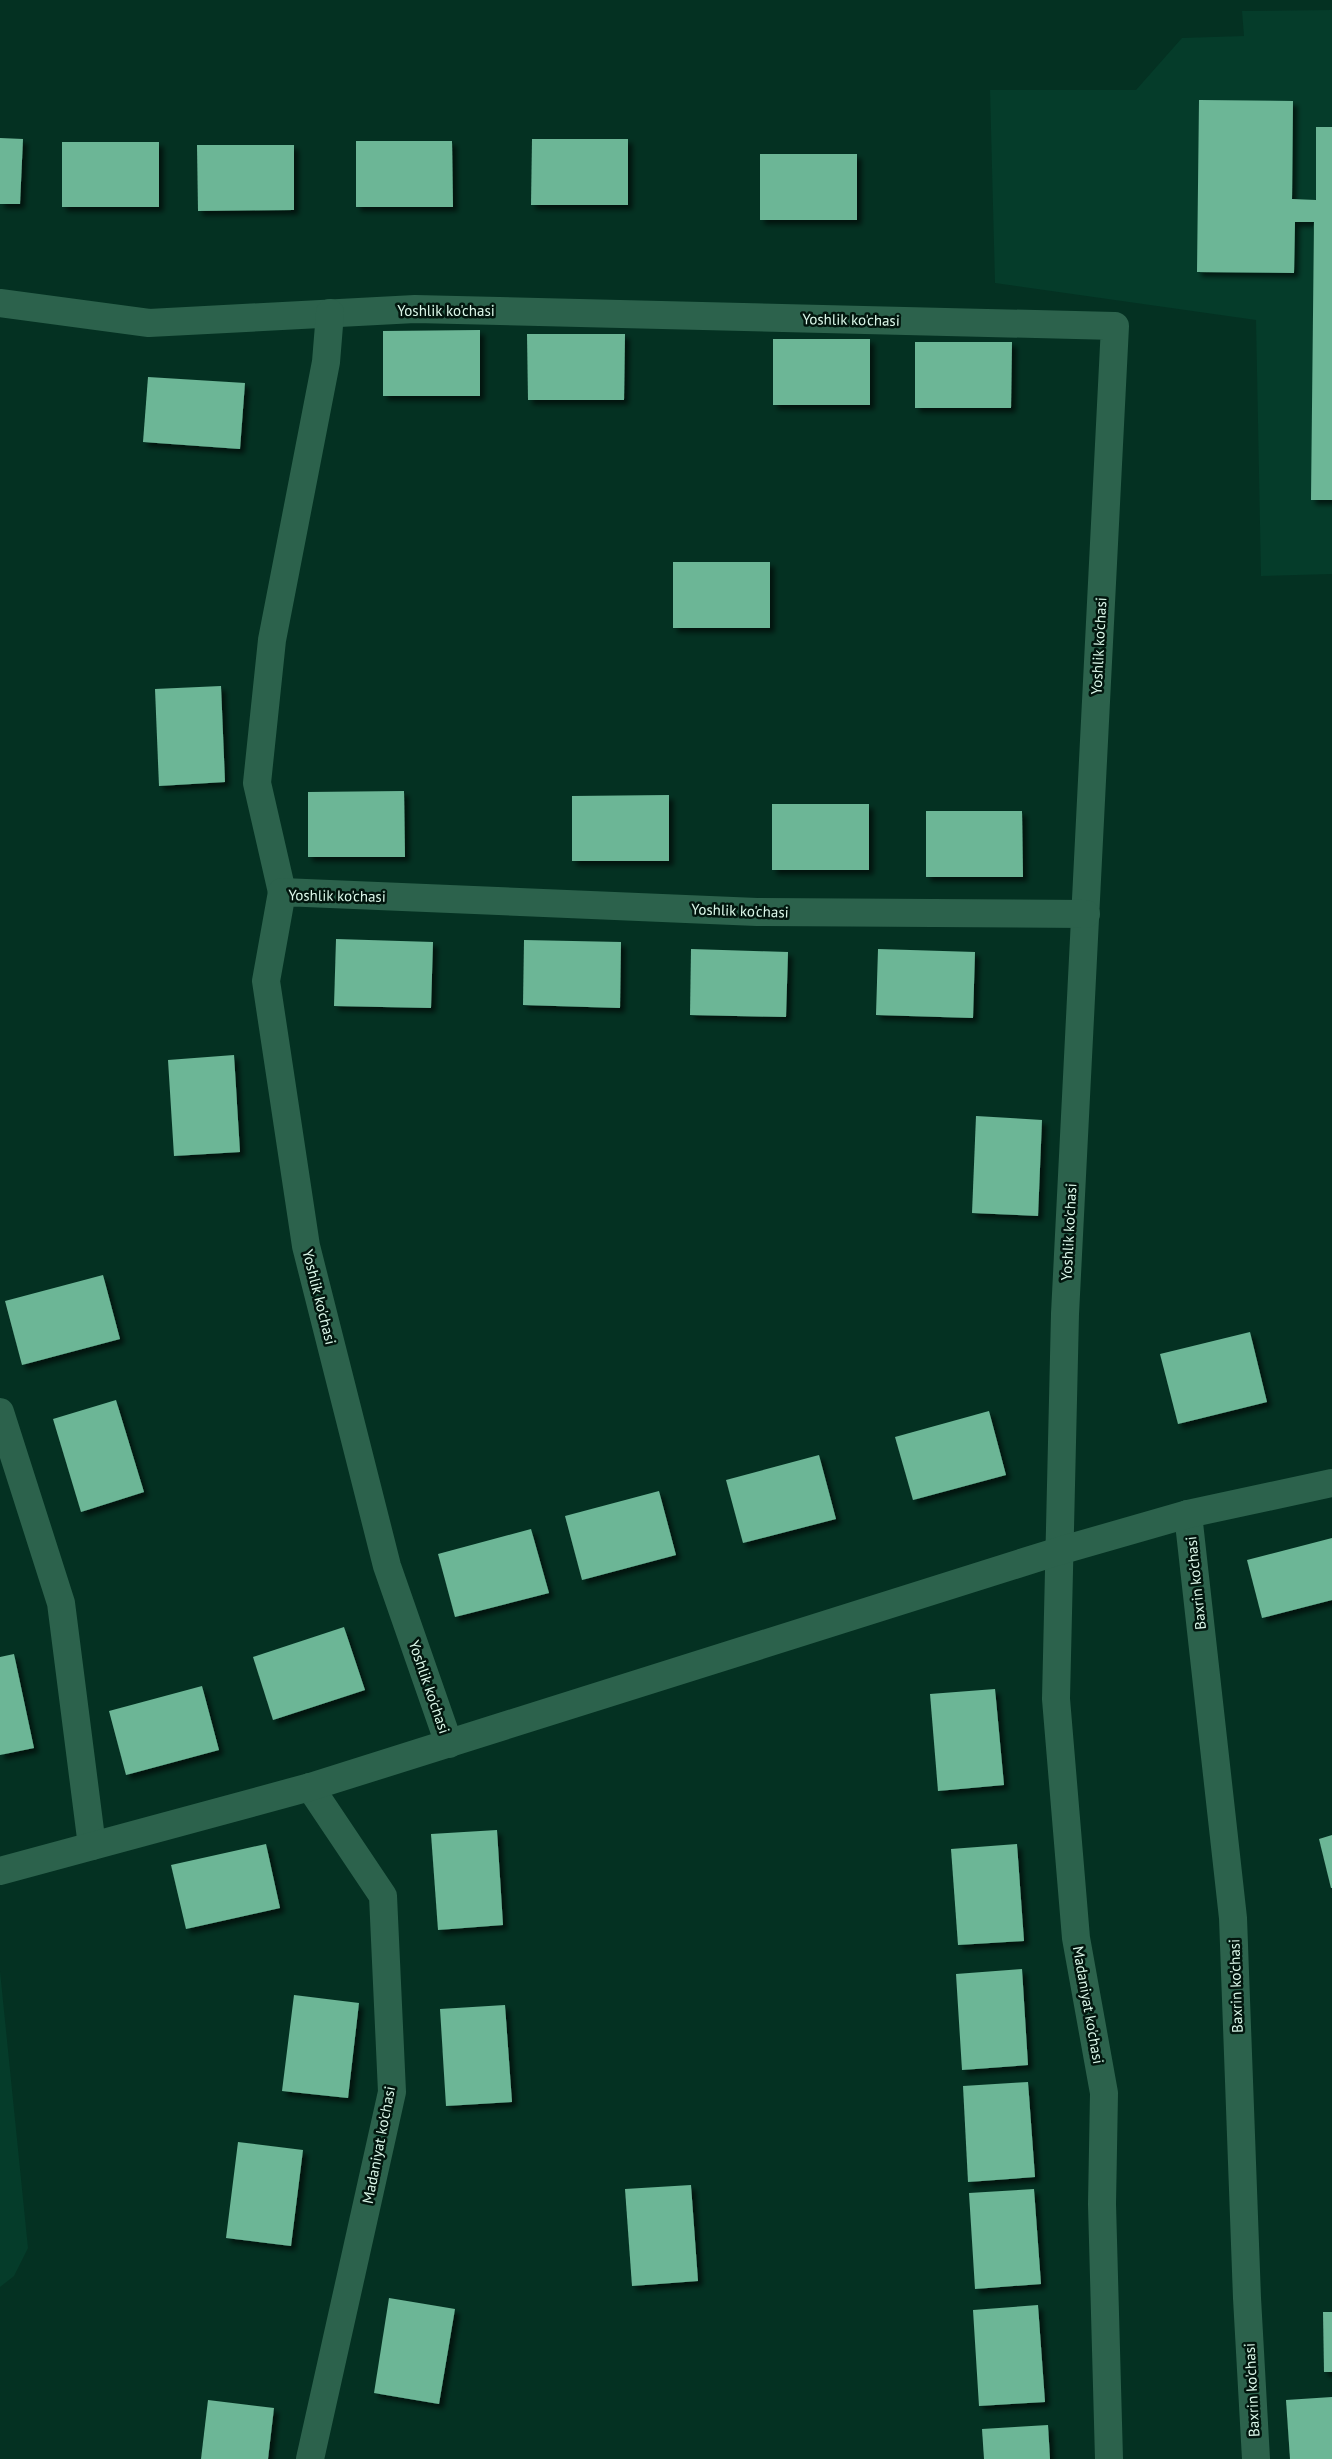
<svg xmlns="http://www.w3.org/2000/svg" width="1332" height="2459" font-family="'PT Sans',sans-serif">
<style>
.built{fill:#053c2a}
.building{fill:#6cb696;filter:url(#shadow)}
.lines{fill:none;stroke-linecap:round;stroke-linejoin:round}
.minor{stroke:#2c624c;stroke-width:28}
.labels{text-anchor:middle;stroke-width:5;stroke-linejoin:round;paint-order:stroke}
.street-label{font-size:15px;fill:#dcf8ea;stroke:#02160e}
</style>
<defs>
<filter id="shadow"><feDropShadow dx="4.5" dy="4.5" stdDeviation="2.5" flood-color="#0009"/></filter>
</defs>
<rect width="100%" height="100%" fill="#043122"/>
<g class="built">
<polygon points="1332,10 1332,574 1261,576 1256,320 995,283 990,90 1136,90 1182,38 1244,36 1242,11"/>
<polygon points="0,1971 28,2248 14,2276 0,2287"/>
</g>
<g class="building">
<polygon points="1199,100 1293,101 1292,199 1316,200 1316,127 1332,127 1332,500 1311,500 1314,222 1295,222 1294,273 1197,272"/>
<polygon points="0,138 23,139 20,204 0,204"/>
<polygon points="532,139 628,139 628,205 531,205"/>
<polygon points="356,141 452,141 453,207 356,207"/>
<rect x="62" y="142" width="97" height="65"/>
<polygon points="197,145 294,145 294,210 198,211"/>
<rect x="760" y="154" width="97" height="66"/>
<polygon points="480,330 480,396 383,396 383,331"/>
<polygon points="527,334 625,334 624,400 528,400"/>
<rect x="773" y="339" width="97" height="66"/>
<polygon points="915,342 1012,342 1011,408 915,408"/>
<polygon points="148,377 245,383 240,449 143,442"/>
<rect x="673" y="562" width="97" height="66"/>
<polygon points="221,686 225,782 159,786 155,689"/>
<polygon points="404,791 405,857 308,857 308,792"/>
<polygon points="669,795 669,861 572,861 572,796"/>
<rect x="772" y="804" width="97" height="66"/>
<polygon points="926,811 1022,811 1023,877 926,877"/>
<polygon points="336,939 433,942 431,1008 334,1006"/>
<polygon points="524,940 621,942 620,1008 523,1005"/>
<polygon points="691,949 788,952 786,1017 690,1015"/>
<polygon points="878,949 975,952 973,1018 876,1015"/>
<polygon points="234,1055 240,1152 174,1156 168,1060"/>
<polygon points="976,1116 1042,1120 1038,1216 972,1213"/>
<polygon points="103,1275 120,1339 22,1365 5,1301"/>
<polygon points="1250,1332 1267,1402 1178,1424 1160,1354"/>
<polygon points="116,1400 144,1492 81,1512 53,1419"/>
<polygon points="989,1411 1006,1475 913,1500 895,1437"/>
<polygon points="819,1455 836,1519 743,1543 726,1480"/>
<polygon points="659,1491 676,1555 582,1580 565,1516"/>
<polygon points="531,1529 549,1593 455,1617 438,1554"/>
<polygon points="1332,1538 1332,1600 1262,1618 1247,1560"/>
<polygon points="344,1627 365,1690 273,1720 253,1657"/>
<polygon points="14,1654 34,1748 0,1755 0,1657"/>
<polygon points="202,1686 219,1750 126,1775 109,1711"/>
<polygon points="995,1689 1004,1785 938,1791 930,1694"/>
<polygon points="497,1830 503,1925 438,1930 431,1834"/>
<polygon points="1332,1835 1332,1888 1331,1888 1319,1839"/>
<polygon points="266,1844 280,1908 186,1929 171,1865"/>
<polygon points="1017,1844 1024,1941 958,1945 951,1849"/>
<polygon points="1022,1969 1028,2065 962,2070 956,1974"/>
<polygon points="294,1995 359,2003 348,2098 282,2091"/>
<polygon points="505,2005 512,2102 446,2106 440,2009"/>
<polygon points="1028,2082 1035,2177 968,2182 963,2086"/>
<polygon points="238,2142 303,2150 291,2246 226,2238"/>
<polygon points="691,2185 698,2281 632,2286 625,2189"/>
<polygon points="1034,2189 1041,2284 975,2289 969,2193"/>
<polygon points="389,2298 455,2309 439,2404 374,2393"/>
<polygon points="1038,2305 1045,2402 979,2406 973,2310"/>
<polygon points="1323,2312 1332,2312 1332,2372 1324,2372"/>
<polygon points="1332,2397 1332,2459 1290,2459 1286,2400"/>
<polygon points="208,2400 274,2408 268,2459 201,2459"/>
<polygon points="1048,2425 1050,2459 984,2459 982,2429"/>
</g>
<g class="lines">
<g class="minor">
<polyline points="0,303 149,323 415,309 1115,326 1065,1314 1056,1699 1076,1938 1104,2093 1102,2204 1109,2459"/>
<polyline points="282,892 257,783 272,640 326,362 330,313"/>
<polyline points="0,1412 61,1603 92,1846"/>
<polyline points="1188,1514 1233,1918 1247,2298 1256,2459"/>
<polyline points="449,1744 387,1566 306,1246 266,981 282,892 757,912 1086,914"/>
<polyline points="310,1787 383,1896 392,2092 310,2459"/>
<polyline points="0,1871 310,1787 1059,1551 1188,1514 1332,1483"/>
</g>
</g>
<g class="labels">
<g class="street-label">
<text x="446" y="316">Yoshlik ko'chasi</text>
<text transform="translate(851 320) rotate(1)" y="5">Yoshlik ko'chasi</text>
<text transform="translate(1099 646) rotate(-87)" y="5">Yoshlik ko'chasi</text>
<text transform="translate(337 896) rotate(1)" y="5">Yoshlik ko'chasi</text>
<text transform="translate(740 911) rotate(2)" y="5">Yoshlik ko'chasi</text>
<text transform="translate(1069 1232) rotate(-87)" y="5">Yoshlik ko'chasi</text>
<text transform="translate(319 1297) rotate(76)" y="5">Yoshlik ko'chasi</text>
<text transform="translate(1196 1583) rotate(-96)" y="5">Baxrin ko'chasi</text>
<text transform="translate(429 1687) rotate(71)" y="5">Yoshlik ko'chasi</text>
<text transform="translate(1236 1986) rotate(-92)" y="5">Baxrin ko'chasi</text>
<text transform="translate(1088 2005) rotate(80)" y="5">Madaniyat ko'chasi</text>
<text transform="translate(379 2145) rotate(-79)" y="5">Madaniyat ko'chasi</text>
<text transform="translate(1252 2390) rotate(-93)" y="5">Baxrin ko'chasi</text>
</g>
</g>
</svg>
